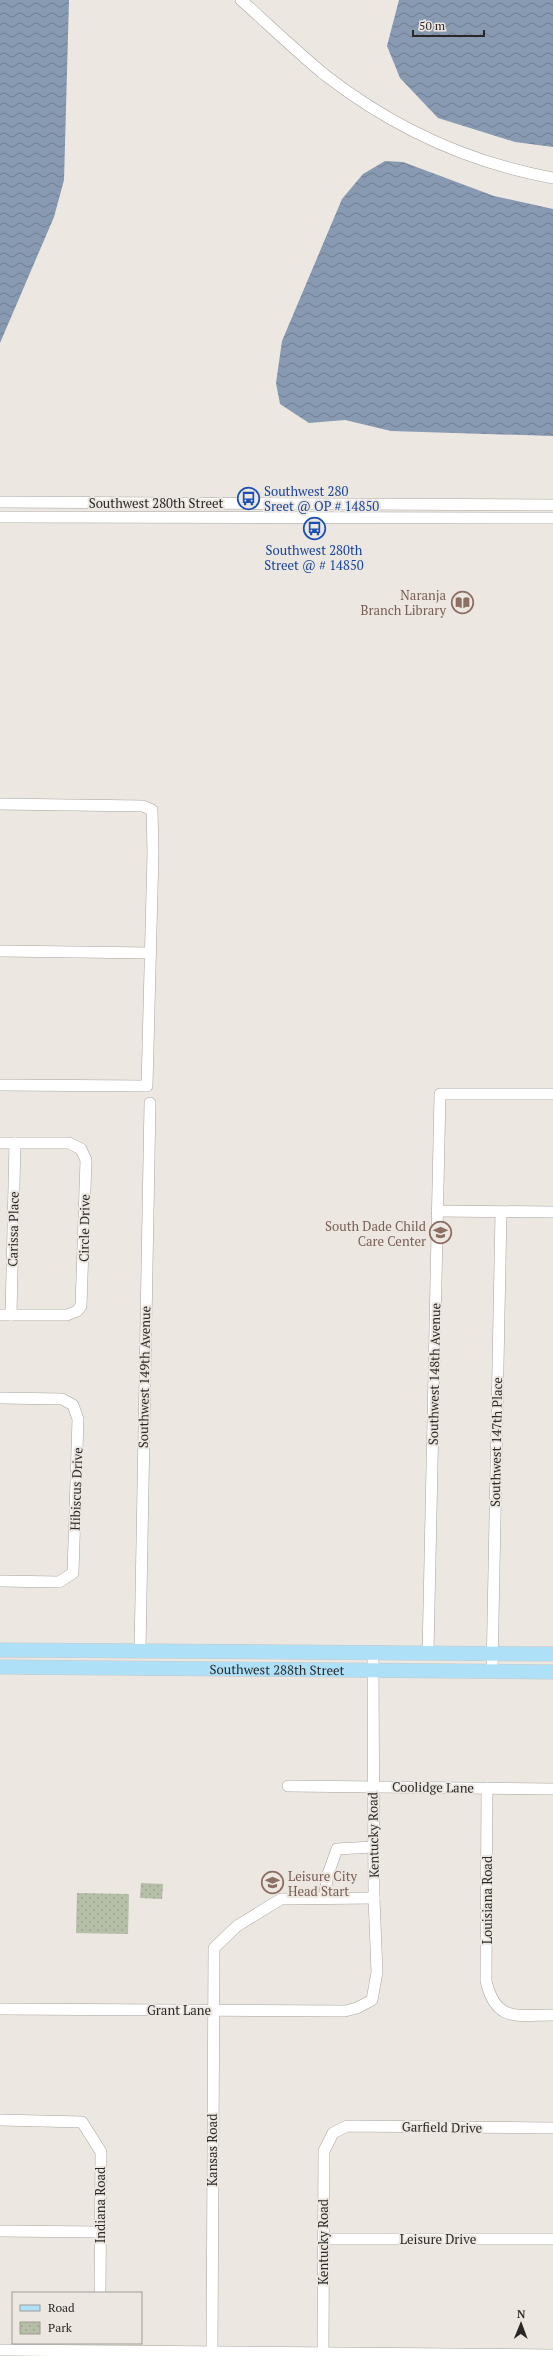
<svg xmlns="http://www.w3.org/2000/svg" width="553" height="2356" font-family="'PT Serif',serif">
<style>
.park{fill:url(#park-dots)}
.water{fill:url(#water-waves)}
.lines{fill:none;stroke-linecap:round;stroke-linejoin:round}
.minor-casing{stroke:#a8a39e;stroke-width:12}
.major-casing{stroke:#c8c7c7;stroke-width:15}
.minor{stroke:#fff;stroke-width:11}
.major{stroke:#aee0f8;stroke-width:14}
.labels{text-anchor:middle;stroke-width:4;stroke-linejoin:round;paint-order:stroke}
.transit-label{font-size:13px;fill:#164399;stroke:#ece7e1;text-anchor:start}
.street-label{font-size:13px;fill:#2a2826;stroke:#ece7e1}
.education-label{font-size:13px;fill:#785e54;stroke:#ece7e1;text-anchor:end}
</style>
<defs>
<pattern id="park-dots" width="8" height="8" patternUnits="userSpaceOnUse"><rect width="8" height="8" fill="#b5bea7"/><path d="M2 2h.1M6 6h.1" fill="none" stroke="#9ca390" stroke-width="1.8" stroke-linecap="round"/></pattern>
<pattern id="water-waves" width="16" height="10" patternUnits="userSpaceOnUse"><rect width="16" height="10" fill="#8899b2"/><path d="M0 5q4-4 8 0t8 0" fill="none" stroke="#6f7d91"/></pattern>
</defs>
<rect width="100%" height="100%" fill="#ece7e1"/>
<g class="park">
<polygon points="141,1883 163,1884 162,1899 140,1898"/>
<polygon points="77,1893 129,1894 128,1934 76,1933"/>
</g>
<g class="water">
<polygon points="0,0 69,0 64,180 54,217 0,343"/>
<polygon points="399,0 553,0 553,147 515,142 438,118 400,78 387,46"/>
<polygon points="385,161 403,162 494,196 553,209 553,436 391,431 345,420 309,423 280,404 276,383 282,341 342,199 363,174"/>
</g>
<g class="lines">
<defs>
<g id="minor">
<path d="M241,0C269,25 296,51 325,75C392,127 470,163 553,178"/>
<polyline points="0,502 553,505"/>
<polyline points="0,517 553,518"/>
<polyline points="0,804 143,806 152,810 153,853 147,1086 0,1085"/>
<polyline points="0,951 150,953"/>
<polyline points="0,1143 69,1143 81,1149 86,1160 81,1306 77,1311 67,1315 0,1315"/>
<polyline points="437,1211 553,1212"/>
<polyline points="11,1315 15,1143"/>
<polyline points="0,1398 62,1399 73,1405 78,1419 73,1573 59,1582 0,1581"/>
<polyline points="140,1651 150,1103"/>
<polyline points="428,1653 440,1094 553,1094"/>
<polyline points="492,1672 501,1212"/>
<polyline points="288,1786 553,1789"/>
<path d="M487,1788L486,1981C496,2023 517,2015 553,2015"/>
<polyline points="324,1898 328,1874 337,1849 373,1847"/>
<polyline points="0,2009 345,2011 357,2008 372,2000 377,1972 374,1898 373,1653"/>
<polyline points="0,2120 82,2122 101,2152 100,2293"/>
<polyline points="0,2231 100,2232"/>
<polyline points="323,2239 553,2239"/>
<polyline points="0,2350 553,2355"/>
<polyline points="212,2353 214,1948 237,1926 281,1899 374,1898"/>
<polyline points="323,2353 324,2151 333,2133 347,2126 553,2128"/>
</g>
<g id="major">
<polyline points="0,1650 553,1654"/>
<path id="s1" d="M0,1667L553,1672"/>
</g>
</defs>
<use href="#minor" class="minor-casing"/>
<use href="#major" class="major-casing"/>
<use href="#minor" class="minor"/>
<use href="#major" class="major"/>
</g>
<defs>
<symbol id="bus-ring" viewBox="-11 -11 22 22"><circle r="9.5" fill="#ece7e1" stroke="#1a4fb4" stroke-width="1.5"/><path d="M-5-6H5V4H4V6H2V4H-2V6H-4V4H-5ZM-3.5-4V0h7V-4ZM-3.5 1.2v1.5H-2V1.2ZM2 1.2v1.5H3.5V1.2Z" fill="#1a4fb4"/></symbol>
<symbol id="library-ring" viewBox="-11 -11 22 22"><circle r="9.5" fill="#ece7e1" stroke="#8d6e63" stroke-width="1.5"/><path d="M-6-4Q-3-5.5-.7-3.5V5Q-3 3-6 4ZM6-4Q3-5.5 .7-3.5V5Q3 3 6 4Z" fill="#8d6e63"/></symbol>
<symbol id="school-ring" viewBox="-11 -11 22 22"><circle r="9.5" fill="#ece7e1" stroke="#8d6e63" stroke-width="1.5"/><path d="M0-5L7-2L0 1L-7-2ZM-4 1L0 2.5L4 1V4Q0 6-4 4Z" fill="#8d6e63"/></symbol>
</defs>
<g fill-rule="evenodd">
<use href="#bus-ring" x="236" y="486" width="25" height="25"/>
<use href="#bus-ring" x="302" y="516" width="25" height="25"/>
<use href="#library-ring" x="450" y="590" width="25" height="25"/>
<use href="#school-ring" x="428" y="1220" width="25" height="25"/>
<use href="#school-ring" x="260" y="1870" width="25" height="25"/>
</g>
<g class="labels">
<g class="transit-label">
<text x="264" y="496">Southwest 280<tspan x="264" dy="15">Sreet @ OP # 14850</tspan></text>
<text x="314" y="555" text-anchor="middle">Southwest 280th<tspan x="314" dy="15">Street @ # 14850</tspan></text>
</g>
<g class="street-label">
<text x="156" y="508">Southwest 280th Street</text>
<text transform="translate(84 1228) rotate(-89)" y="5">Circle Drive</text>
<text transform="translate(13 1229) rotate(-89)" y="5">Carissa Place</text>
<text transform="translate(434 1374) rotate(-89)" y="5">Southwest 148th Avenue</text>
<text transform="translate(144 1377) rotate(-89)" y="5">Southwest 149th Avenue</text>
<text transform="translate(496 1442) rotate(-89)" y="5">Southwest 147th Place</text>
<text transform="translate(76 1489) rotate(-88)" y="5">Hibiscus Drive</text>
<text dy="5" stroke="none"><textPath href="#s1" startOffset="277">Southwest 288th Street</textPath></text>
<text transform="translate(433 1787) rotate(1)" y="5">Coolidge Lane</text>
<text transform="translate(373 1835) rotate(-91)" y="5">Kentucky Road</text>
<text transform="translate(487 1900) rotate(-90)" y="5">Louisiana Road</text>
<text x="179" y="2015">Grant Lane</text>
<text transform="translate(442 2127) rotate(1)" y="5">Garfield Drive</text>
<text transform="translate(212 2150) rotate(-90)" y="5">Kansas Road</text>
<text transform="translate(100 2205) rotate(-90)" y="5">Indiana Road</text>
<text x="438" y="2244">Leisure Drive</text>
<text transform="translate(323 2242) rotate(-90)" y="5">Kentucky Road</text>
</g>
<g class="education-label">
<text x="446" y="600">Naranja<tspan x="446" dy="15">Branch Library</tspan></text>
<text x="426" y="1231">South Dade Child<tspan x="426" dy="15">Care Center</tspan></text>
<text x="288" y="1881" text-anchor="start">Leisure City<tspan x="288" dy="15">Head Start</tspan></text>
</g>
</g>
<rect x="12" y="2292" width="130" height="52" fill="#ece7e1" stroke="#9e9b96"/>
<rect x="20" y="2305" width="20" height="6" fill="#aee0f8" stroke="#9e9b96"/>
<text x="48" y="2312" font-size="12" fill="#2a2826">Road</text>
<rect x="20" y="2322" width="20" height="12" fill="url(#park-dots)" stroke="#9e9b96"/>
<text x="48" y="2332" font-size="12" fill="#2a2826">Park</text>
<g transform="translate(521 2324) rotate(1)" stroke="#ece7e1" stroke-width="3" paint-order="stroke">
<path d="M0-3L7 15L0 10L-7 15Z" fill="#2a2826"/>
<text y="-6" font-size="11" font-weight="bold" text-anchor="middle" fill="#2a2826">N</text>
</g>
<path d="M413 30v6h71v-6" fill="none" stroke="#2a2826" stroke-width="2"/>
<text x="419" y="30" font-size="12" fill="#2a2826" stroke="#ece7e1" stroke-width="3" paint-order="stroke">50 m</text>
</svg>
